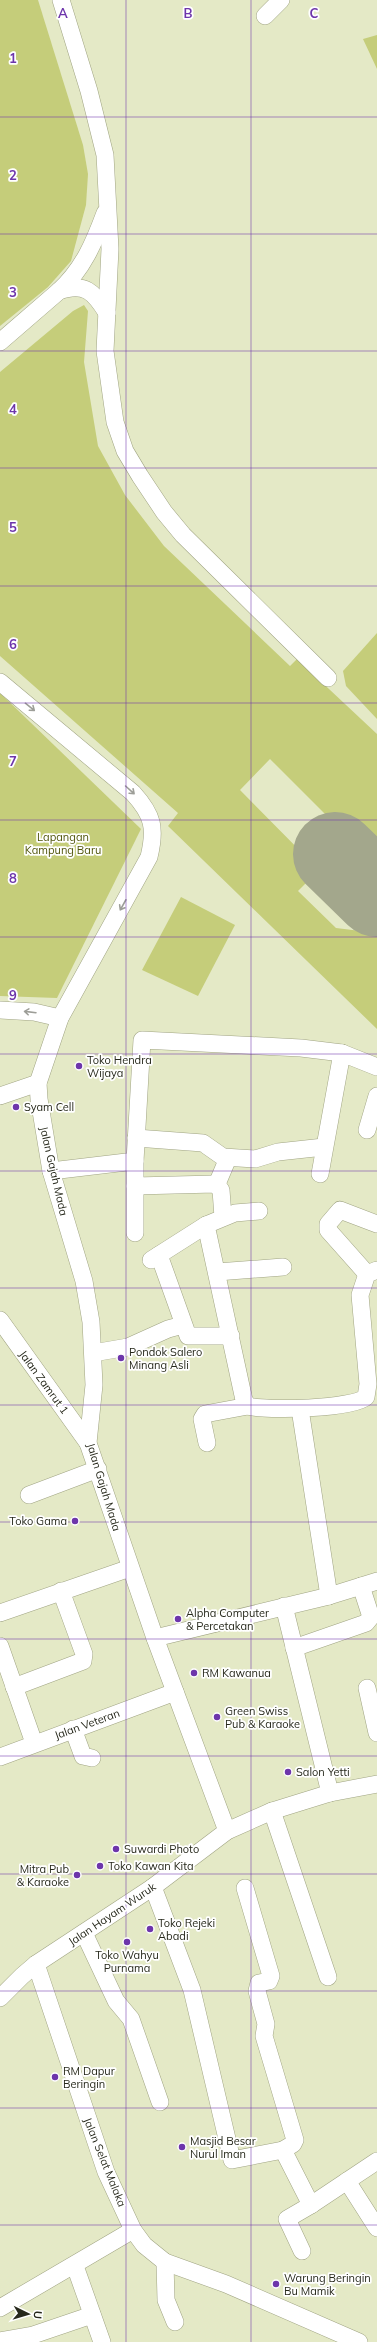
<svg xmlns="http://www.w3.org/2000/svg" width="377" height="2342" font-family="Mulish,sans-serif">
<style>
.green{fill:#c5cd7a}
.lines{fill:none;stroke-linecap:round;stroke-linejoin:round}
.runway{stroke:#a3a78c;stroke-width:84}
.minor-casing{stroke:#a0a483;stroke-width:18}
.minor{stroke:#fff;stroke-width:17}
.oneway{stroke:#9d9e98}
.grid{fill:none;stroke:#6d35ab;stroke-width:1;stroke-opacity:0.55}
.poi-dot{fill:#6d35ab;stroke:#fff;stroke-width:1.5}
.labels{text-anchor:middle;stroke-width:3.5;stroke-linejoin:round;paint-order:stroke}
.park-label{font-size:11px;fill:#50550b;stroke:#fff}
.poi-label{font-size:11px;fill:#26281b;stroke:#fff;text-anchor:start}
.street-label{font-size:11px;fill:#26281b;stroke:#fff}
.grid-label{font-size:13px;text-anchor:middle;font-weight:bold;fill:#6d35ab;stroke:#fff;stroke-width:3.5;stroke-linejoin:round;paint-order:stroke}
</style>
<rect width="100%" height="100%" fill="#e4e9c6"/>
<g class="green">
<polygon points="0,0 38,0 83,145 88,174 86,205 71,261 48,287 0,326"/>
<polygon points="377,35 377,69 363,39"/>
<polygon points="84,305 88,311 84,362 98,446 125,495 164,546 290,666 297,659 377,734 377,866 270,759 240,790 319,870 298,891 336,928 377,933 377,1029 168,826 178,813 0,656 0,372 73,311"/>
<polygon points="377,633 377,719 346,686 343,671"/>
<polygon points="0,693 141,829 57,998 0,996"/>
<polygon points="181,897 235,925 198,996 142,970"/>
</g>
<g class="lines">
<polyline class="runway" points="335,854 377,895"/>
<defs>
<g id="minor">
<polyline points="61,0 89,91 105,155 110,249 105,351 115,422 125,451 140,476 164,512 183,535 328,678"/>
<polyline points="265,16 281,0"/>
<path d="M59,291C83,269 94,243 105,213"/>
<path d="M0,342L59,291C85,282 94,292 107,313"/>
<path d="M0,682L133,793C153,815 156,828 149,857L60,1018L38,1083L39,1099L51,1171L84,1281L91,1322L94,1385L88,1443L155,1638L227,1831"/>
<polyline points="0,1010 34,1012 60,1018"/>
<polyline points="0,1096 38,1083"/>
<polyline points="367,1130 377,1096"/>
<polyline points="136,1138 203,1143 223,1157 255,1159 278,1152 324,1147"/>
<polyline points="135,1161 135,1233"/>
<polyline points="51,1171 135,1161 142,1040 301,1048 342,1053"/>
<polyline points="320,1174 342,1053 377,1067"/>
<polyline points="217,1184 228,1158"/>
<polyline points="135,1186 215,1184 221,1190 223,1217"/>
<path d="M259,1211L235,1213L206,1225L244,1400L248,1406C266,1411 353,1409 366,1397L368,1384L360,1295L367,1274L377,1270"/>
<polyline points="159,1255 188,1336 231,1336"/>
<polyline points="151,1260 206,1225"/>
<polyline points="217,1272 283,1267"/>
<polyline points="367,1274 328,1230 328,1224 340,1210 377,1224"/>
<polyline points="0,1320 88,1443"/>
<polyline points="93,1353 128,1347 168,1329 183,1325"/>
<polyline points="300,1409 329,1596"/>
<polyline points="207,1443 202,1419 205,1414 248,1406"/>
<polyline points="29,1495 98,1469"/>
<polyline points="284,1606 330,1793"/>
<polyline points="0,1613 130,1568"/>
<polyline points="155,1638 329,1596 377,1581"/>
<polyline points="0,1646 34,1743"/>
<polyline points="294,1648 366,1623 371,1617 361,1586"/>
<polyline points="14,1687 83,1661 84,1654 61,1591"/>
<polyline points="367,1688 377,1733"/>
<polyline points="73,1729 83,1756 92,1758"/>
<polyline points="0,1757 175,1692"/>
<polyline points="272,1811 328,1977"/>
<polyline points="153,1887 192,1990 232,2160 283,2150 311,2205"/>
<polyline points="245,1888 271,1976 269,1981 259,1983 257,1991 266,2024 264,2036 295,2140 293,2144 283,2150"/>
<polyline points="84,1933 116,2001 131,2019 160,2102"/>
<polyline points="36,1964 106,2172 133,2230 144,2245 165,2262 226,2284 359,2342"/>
<polyline points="0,1998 22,1976 36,1964 153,1887 227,1831 272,1811 330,1793 377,1784"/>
<polyline points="347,2181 377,2228"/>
<polyline points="302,2251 287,2219 311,2205 377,2161"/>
<polyline points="165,2262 166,2300 175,2322"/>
<polyline points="75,2266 102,2342"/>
<polyline points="0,2308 133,2230"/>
<polyline points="0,2341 33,2335 92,2315"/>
</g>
</defs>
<use href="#minor" class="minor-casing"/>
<use href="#minor" class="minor"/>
</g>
<defs><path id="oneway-shaft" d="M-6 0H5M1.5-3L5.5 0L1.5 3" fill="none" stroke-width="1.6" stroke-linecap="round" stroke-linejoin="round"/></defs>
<g class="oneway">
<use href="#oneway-shaft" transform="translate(30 707) rotate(39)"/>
<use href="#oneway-shaft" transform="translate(130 790) rotate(42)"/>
<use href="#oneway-shaft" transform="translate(123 905) rotate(119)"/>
<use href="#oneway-shaft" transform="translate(30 1012) rotate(-173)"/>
</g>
<path class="grid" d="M126,0V2342M251,0V2342M0,117H377M0,234H377M0,351H377M0,468H377M0,586H377M0,703H377M0,820H377M0,937H377M0,1054H377M0,1171H377M0,1288H377M0,1405H377M0,1522H377M0,1639H377M0,1756H377M0,1874H377M0,1991H377M0,2108H377M0,2225H377"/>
<g class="poi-dot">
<circle cx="79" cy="1066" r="4"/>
<circle cx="16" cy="1107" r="4"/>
<circle cx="121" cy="1358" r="4"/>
<circle cx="75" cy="1521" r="4"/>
<circle cx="178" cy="1619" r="4"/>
<circle cx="194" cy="1673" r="4"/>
<circle cx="217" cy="1717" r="4"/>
<circle cx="288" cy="1772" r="4"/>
<circle cx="116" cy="1849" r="4"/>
<circle cx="100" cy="1866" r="4"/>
<circle cx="77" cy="1875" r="4"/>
<circle cx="150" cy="1929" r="4"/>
<circle cx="127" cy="1942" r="4"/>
<circle cx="55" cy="2077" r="4"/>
<circle cx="182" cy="2147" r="4"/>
<circle cx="276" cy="2284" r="4"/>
</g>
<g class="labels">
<g class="park-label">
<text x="63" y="841">Lapangan<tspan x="63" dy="13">Kampung Baru</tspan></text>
</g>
<g class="poi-label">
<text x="87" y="1064">Toko Hendra<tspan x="87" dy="13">Wijaya</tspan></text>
<text x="24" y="1111">Syam Cell</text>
<text x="129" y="1356">Pondok Salero<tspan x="129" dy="13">Minang Asli</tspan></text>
<text x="67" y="1525" text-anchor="end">Toko Gama</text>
<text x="186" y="1617">Alpha Computer<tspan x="186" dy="13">&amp; Percetakan</tspan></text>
<text x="202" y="1677">RM Kawanua</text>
<text x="225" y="1715">Green Swiss<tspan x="225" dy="13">Pub &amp; Karaoke</tspan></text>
<text x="296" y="1776">Salon Yetti</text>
<text x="124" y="1853">Suwardi Photo</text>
<text x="108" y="1870">Toko Kawan Kita</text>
<text x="69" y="1873" text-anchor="end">Mitra Pub<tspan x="69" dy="13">&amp; Karaoke</tspan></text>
<text x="158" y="1927">Toko Rejeki<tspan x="158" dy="13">Abadi</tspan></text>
<text x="127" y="1959" text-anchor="middle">Toko Wahyu<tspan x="127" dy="13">Purnama</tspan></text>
<text x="63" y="2075">RM Dapur<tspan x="63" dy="13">Beringin</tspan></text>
<text x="190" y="2145">Masjid Besar<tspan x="190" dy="13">Nurul Iman</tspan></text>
<text x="284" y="2282">Warung Beringin<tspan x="284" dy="13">Bu Mamik</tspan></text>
</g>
<g class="street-label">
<text transform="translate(54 1171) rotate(77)" y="4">Jalan Gajah Mada</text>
<text transform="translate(44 1382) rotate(54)" y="4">Jalan Zamrut 1</text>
<text transform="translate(104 1487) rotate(73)" y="4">Jalan Gajah Mada</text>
<text transform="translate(87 1724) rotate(-20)" y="4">Jalan Veteran</text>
<text transform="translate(112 1914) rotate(-34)" y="4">Jalan Hayam Wuruk</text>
<text transform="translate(105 2162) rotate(68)" y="4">Jalan Selat Malaka</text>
</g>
</g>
<g class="grid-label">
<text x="63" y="18">A</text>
<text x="188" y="18">B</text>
<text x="314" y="18">C</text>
<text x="13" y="63">1</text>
<text x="13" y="180">2</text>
<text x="13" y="297">3</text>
<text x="13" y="414">4</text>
<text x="13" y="532">5</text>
<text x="13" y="649">6</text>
<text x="13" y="766">7</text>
<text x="13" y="883">8</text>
<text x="13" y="1000">9</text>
</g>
<g transform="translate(28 2314) rotate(95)" stroke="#ffffff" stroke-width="3" paint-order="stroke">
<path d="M0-3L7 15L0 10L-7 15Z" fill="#26281b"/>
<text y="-6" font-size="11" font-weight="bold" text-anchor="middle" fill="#26281b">U</text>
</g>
</svg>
